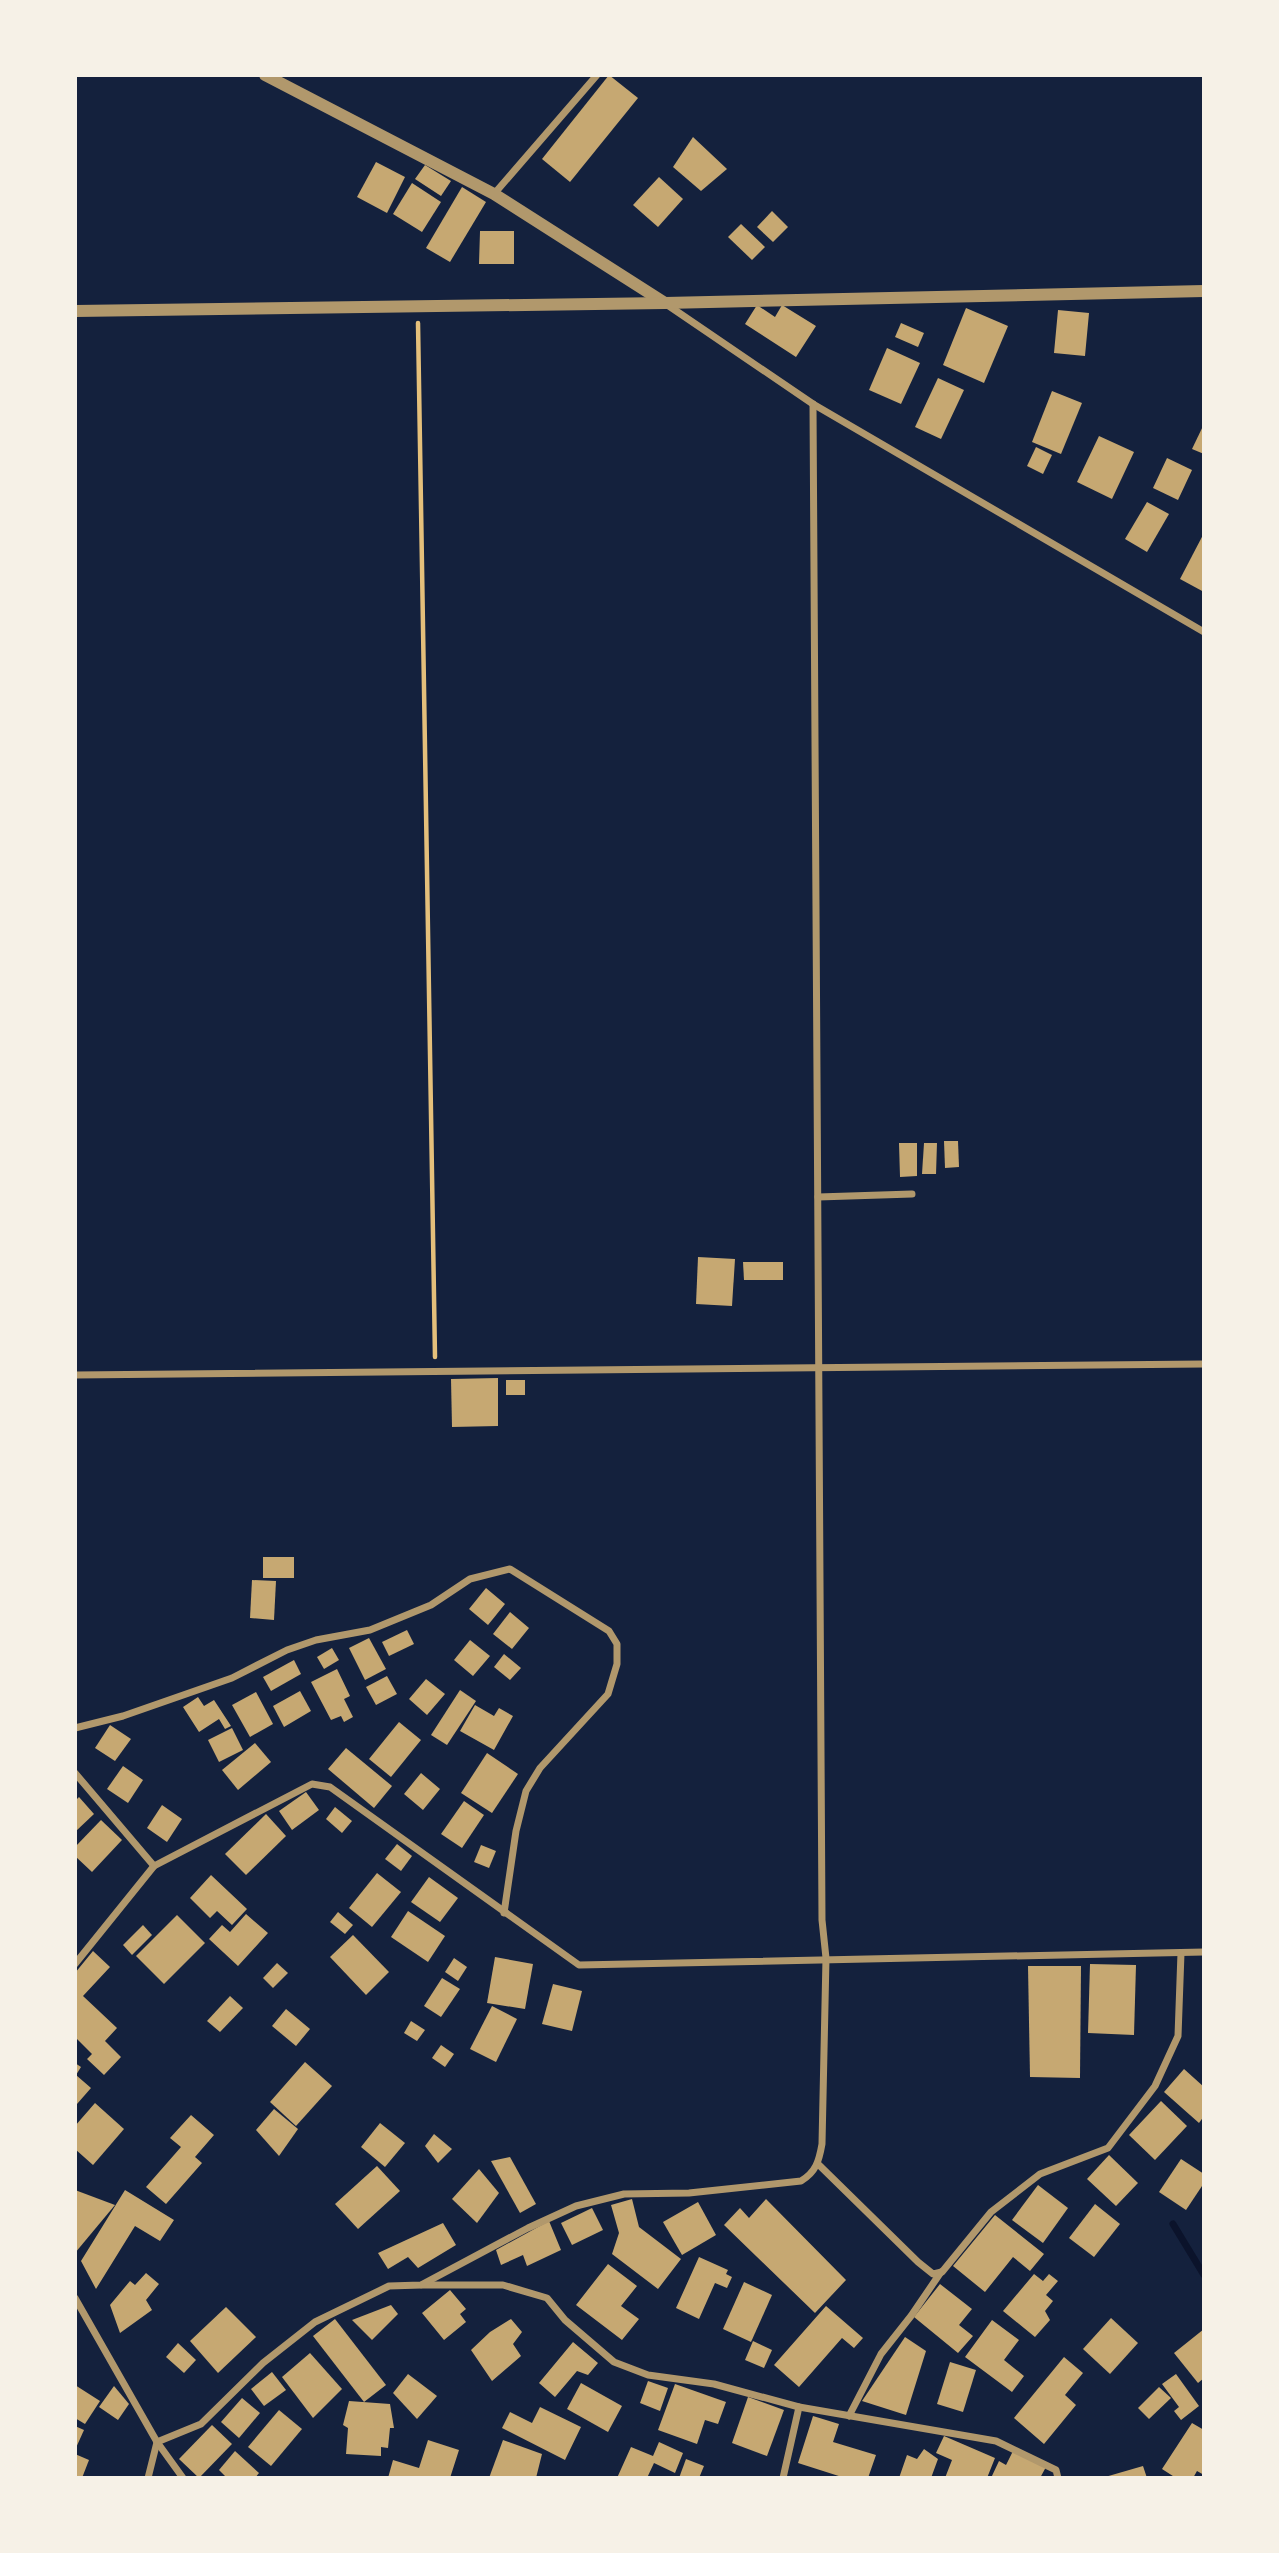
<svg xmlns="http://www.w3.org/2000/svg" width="1279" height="2553" font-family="Georgia,serif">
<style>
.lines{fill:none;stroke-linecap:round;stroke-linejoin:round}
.stream{stroke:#0b132b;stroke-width:7}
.building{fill:#c6a872}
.path{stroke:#e5c07b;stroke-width:4.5}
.minor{stroke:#b1986c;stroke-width:7}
.tertiary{stroke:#b1986c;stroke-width:12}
</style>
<rect width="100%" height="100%" fill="#14213d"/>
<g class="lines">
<polyline class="stream" points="1173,2224 1204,2275"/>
</g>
<g class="building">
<polygon points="609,75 638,98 570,182 542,159"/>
<polygon points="693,137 727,169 701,191 673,167"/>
<polygon points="376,162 405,177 387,213 357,197"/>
<polygon points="425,165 451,181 441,196 415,179"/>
<polygon points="659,177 683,199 658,227 633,205"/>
<polygon points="412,183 441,202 422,232 393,214"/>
<polygon points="462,187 486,202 450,262 426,248"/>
<polygon points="772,211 788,227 773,242 757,227"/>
<polygon points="741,224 765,247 752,260 728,237"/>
<polygon points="480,231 514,231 514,264 479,264"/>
<polygon points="757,305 775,317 782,305 816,326 796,357 745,324"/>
<polygon points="966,308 1008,326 984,383 943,365"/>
<polygon points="1058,310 1089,313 1085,356 1054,353"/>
<polygon points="901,323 924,333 918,347 895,337"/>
<polygon points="887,348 920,363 901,404 869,390"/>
<polygon points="938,378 964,390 941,439 915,427"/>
<polygon points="1052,391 1082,403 1061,454 1032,442"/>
<polygon points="1204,424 1204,454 1192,449"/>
<polygon points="1099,436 1134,452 1112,499 1077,482"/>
<polygon points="1036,447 1052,455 1043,474 1027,466"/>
<polygon points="1167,458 1192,470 1178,500 1153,488"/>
<polygon points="1147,502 1169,514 1147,552 1125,539"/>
<polygon points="1204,533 1204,592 1180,579"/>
<polygon points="944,1141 958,1141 959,1167 945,1168"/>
<polygon points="899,1143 917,1143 917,1176 900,1177"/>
<polygon points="924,1143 937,1143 936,1174 922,1174"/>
<polygon points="698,1257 735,1259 732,1306 696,1304"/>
<polygon points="743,1262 783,1262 783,1280 744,1280"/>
<polygon points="498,1378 498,1426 452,1427 451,1379"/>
<rect x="506" y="1380" width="19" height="15"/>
<rect x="263" y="1557" width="31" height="21"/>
<polygon points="252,1580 276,1581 274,1620 250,1618"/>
<polygon points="486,1588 505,1604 488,1625 469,1609"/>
<polygon points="510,1612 529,1628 512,1649 493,1634"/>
<polygon points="407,1630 414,1644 389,1656 382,1642"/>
<polygon points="369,1638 386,1669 365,1680 349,1648"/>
<polygon points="470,1640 490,1656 473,1676 454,1660"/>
<polygon points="332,1648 339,1660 324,1669 317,1657"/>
<polygon points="504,1654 521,1668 510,1680 494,1667"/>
<polygon points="294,1660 301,1674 271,1691 263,1677"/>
<polygon points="337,1669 350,1696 344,1699 353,1717 344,1722 341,1716 331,1720 311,1682"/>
<polygon points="387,1676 397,1694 376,1705 366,1687"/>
<polygon points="426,1679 445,1694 427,1715 409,1699"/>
<polygon points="460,1690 476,1701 447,1745 431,1735"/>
<polygon points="300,1691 311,1711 284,1727 273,1706"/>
<polygon points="256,1692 273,1724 250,1737 232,1705"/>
<polygon points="198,1697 204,1706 214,1700 231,1726 225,1729 219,1719 199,1732 183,1707"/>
<polygon points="475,1705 494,1716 499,1708 513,1716 494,1750 460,1731"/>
<polygon points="399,1722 421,1740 391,1777 369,1759"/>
<polygon points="110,1725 131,1739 115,1761 95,1748"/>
<polygon points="232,1728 243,1750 219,1762 208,1740"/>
<polygon points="255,1743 271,1762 238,1790 222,1770"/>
<polygon points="346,1748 392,1786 374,1808 328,1769"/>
<polygon points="487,1753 518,1774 492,1813 461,1793"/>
<polygon points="123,1766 143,1780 128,1803 107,1789"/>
<polygon points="421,1773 440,1789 423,1810 404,1794"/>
<polygon points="306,1792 319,1810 292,1830 279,1811"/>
<polygon points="79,1797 94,1814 75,1832 75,1801"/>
<polygon points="464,1801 484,1815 462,1848 441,1834"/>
<polygon points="162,1805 182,1819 167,1842 147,1828"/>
<polygon points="335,1807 352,1821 342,1833 326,1819"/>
<polygon points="266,1814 286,1836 246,1875 225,1854"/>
<polygon points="101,1820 122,1840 92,1872 75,1856 75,1847"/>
<polygon points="397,1844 412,1856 401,1871 385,1859"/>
<polygon points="481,1845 496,1851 489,1868 474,1862"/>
<polygon points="377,1873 401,1892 372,1927 349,1908"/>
<polygon points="211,1875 247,1909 232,1925 217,1911 210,1918 190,1898"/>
<polygon points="429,1877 458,1898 440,1922 411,1902"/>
<polygon points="408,1911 445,1936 428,1962 391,1937"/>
<polygon points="338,1912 353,1925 345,1934 330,1922"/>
<polygon points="246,1914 268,1933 238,1966 209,1939 222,1925 230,1932"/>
<polygon points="177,1915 205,1943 164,1984 136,1956"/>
<polygon points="143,1925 152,1935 132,1955 123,1945"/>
<polygon points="353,1935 389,1972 366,1995 330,1957"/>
<polygon points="93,1951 110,1967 83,1996 117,2028 105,2041 121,2057 104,2075 87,2059 92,2054 75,2037 75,1973"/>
<polygon points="495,1957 533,1964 525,2009 487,2003"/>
<polygon points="454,1958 467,1967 458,1981 445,1972"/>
<polygon points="277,1963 288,1973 273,1988 263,1978"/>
<polygon points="1090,1964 1136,1965 1134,2035 1088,2033"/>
<polygon points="1028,1966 1081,1966 1080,2078 1030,2077"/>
<polygon points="442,1978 460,1989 441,2017 424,2006"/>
<polygon points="553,1984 582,1991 572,2031 542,2024"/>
<polygon points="230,1996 243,2008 220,2032 207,2021"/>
<polygon points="492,2006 517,2019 496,2062 470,2049"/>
<polygon points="286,2009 310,2029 296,2046 272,2026"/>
<polygon points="411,2021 425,2030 417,2041 404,2033"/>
<polygon points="441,2045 454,2054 445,2067 432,2058"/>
<polygon points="305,2062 332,2086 296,2126 270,2102"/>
<polygon points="75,2063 81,2067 76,2075 91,2088 77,2104 75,2103"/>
<polygon points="1184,2069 1204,2087 1204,2116 1199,2123 1164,2092"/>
<polygon points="1161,2101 1187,2126 1155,2160 1129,2135"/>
<polygon points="95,2103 124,2129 93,2165 75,2149 75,2126"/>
<polygon points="274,2109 298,2129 279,2156 256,2130"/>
<polygon points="191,2115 214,2135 195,2157 202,2163 166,2204 146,2187 181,2147 170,2138"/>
<polygon points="380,2123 405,2143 385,2167 361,2147"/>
<polygon points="434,2134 452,2149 438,2163 425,2146"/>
<polygon points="1109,2155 1138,2183 1116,2206 1087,2179"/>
<polygon points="510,2157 536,2204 520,2213 491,2161"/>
<polygon points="1181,2159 1204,2174 1204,2183 1186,2210 1159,2192"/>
<polygon points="377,2166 400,2191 358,2229 335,2204"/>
<polygon points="479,2169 499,2193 477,2223 452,2199"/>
<polygon points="1038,2185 1068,2208 1043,2243 1012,2220"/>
<polygon points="75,2190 115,2205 75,2253"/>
<polygon points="125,2190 174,2220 160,2241 135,2226 96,2289 81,2261"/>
<polygon points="632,2199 639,2227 681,2259 658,2289 612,2254 619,2233 611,2205"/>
<polygon points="766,2199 846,2280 815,2313 724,2225 740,2208 749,2218"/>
<polygon points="698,2202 716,2235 682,2255 663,2222"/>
<polygon points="1095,2204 1120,2224 1094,2257 1069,2238"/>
<polygon points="592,2208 603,2230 572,2245 561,2223"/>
<polygon points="995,2215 1044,2254 1030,2271 1013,2257 985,2292 953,2266"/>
<polygon points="549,2221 561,2250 527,2266 523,2255 501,2265 496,2250"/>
<polygon points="443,2223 456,2245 418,2268 408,2257 388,2269 378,2253"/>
<polygon points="699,2257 728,2270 726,2274 732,2277 727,2288 715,2283 699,2319 676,2308"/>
<polygon points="608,2264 637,2286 621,2306 639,2319 622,2340 576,2305"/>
<polygon points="146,2273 159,2284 146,2300 152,2310 120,2333 110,2305 130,2281 135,2285"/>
<polygon points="1034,2274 1043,2281 1049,2274 1058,2281 1046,2295 1053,2301 1045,2311 1050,2320 1035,2337 1003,2311"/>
<polygon points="744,2282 772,2295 751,2342 723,2329"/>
<polygon points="940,2284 972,2309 959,2325 973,2336 958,2353 914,2317"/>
<polygon points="450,2290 466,2309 460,2314 466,2322 444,2340 422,2313"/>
<polygon points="391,2305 398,2314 372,2340 352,2320"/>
<polygon points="826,2306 863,2338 854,2348 842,2338 799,2387 774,2365"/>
<polygon points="226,2307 256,2337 218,2373 190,2341"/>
<polygon points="1111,2318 1138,2343 1110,2374 1083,2349"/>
<polygon points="335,2319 386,2385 364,2402 313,2336"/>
<polygon points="511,2319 522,2332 513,2344 521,2356 492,2381 471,2350 490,2332"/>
<polygon points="992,2320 1019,2340 1004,2360 1024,2376 1012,2392 965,2357"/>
<polygon points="1204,2329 1204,2378 1198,2383 1174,2353"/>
<polygon points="905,2337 926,2351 906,2415 862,2401"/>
<polygon points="753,2341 772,2350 764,2368 745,2360"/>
<polygon points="573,2342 598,2363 588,2375 577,2371 555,2397 539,2383"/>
<polygon points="178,2343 196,2360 184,2373 166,2357"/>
<polygon points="310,2353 342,2389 313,2418 282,2377"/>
<polygon points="1064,2357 1083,2373 1065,2395 1076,2405 1044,2444 1014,2418"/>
<polygon points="950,2362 976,2370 963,2412 937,2404"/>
<polygon points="272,2372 286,2390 264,2406 251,2389"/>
<polygon points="408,2374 437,2396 417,2419 393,2393"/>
<polygon points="1176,2374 1199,2406 1181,2420 1174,2411 1179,2407 1162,2384"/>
<polygon points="648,2381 668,2388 660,2411 640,2403"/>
<polygon points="581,2383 622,2406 608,2432 567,2409"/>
<polygon points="675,2384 726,2402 718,2424 705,2420 697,2444 658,2430"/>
<polygon points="75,2385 100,2401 85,2424 75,2418"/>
<polygon points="114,2386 129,2404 118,2420 99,2407"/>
<polygon points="1159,2387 1171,2398 1149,2419 1138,2408"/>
<polygon points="748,2397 784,2410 767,2456 732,2443"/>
<polygon points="242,2398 260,2413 239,2438 221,2422"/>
<polygon points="349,2401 390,2404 394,2428 390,2428 388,2448 381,2447 381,2456 346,2454 348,2428 343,2425"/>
<polygon points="540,2407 581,2427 565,2460 502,2428 510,2412 532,2423"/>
<polygon points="279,2410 302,2429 271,2466 248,2447"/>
<polygon points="813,2416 839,2424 833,2442 876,2455 868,2478 845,2478 798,2463"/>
<polygon points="1192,2423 1204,2430 1204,2475 1197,2471 1193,2478 1176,2478 1162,2469"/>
<polygon points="212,2425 232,2444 199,2478 179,2459"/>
<polygon points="75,2426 84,2430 75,2450"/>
<polygon points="944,2436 995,2458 987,2478 945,2478 952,2460 936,2453"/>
<polygon points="428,2440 459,2450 450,2478 388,2478 393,2460 419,2468"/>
<polygon points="503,2440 542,2454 536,2478 489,2478"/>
<polygon points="659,2442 683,2453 675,2473 654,2463 647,2478 617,2478 631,2447 653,2456"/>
<polygon points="924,2449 938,2459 931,2478 899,2478 907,2455 917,2459"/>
<polygon points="235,2451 259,2473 255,2478 227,2478 219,2470"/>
<polygon points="1013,2451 1046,2467 1040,2478 991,2478 999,2461 1006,2465"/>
<polygon points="75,2454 89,2460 82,2478 75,2478"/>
<polygon points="686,2459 704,2466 699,2478 679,2478"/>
<polygon points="1143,2466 1147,2478 1105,2478 1105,2477"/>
</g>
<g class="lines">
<polyline class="path" points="418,323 435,1357"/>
<g class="minor">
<polyline points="494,194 597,75"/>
<polyline points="666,304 813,404 1204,632"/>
<polyline points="818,1197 912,1194"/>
<polyline points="75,1375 1204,1364"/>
<polyline points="75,1728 123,1716 232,1678 287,1650 316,1640 370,1630 431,1605 470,1579 510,1569 609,1631 617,1644 617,1664 608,1694 540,1768 526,1791 516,1831 504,1913"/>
<polyline points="75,1773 154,1866"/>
<polyline points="75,1964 154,1866 312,1784 330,1787 579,1965 1204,1952"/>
<polyline points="818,2164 918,2262 933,2274 942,2272 991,2212 1040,2174 1108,2148 1155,2086 1178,2036 1181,1953"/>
<polyline points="422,2285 503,2285 547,2298 565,2320 614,2362 648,2375 714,2384 799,2407 996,2441 1056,2470 1058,2478"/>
<polyline points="75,2298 157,2442 183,2478"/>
<polyline points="849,2416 881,2354 911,2316 941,2272"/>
<path d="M157,2442L201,2424L263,2363L315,2322L389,2286L421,2285L528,2228L576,2206L624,2194L689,2193L801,2181C816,2172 819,2161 822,2144L826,1958L822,1920L813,404"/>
<polyline points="148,2478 157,2442"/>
<polyline points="783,2478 799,2407"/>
</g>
<g class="tertiary">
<polyline points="265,75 494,194 665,303"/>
<polyline points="75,311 665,303 1204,291"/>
</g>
</g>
<rect width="1279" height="2553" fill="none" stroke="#f6f1e7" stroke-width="154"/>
</svg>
